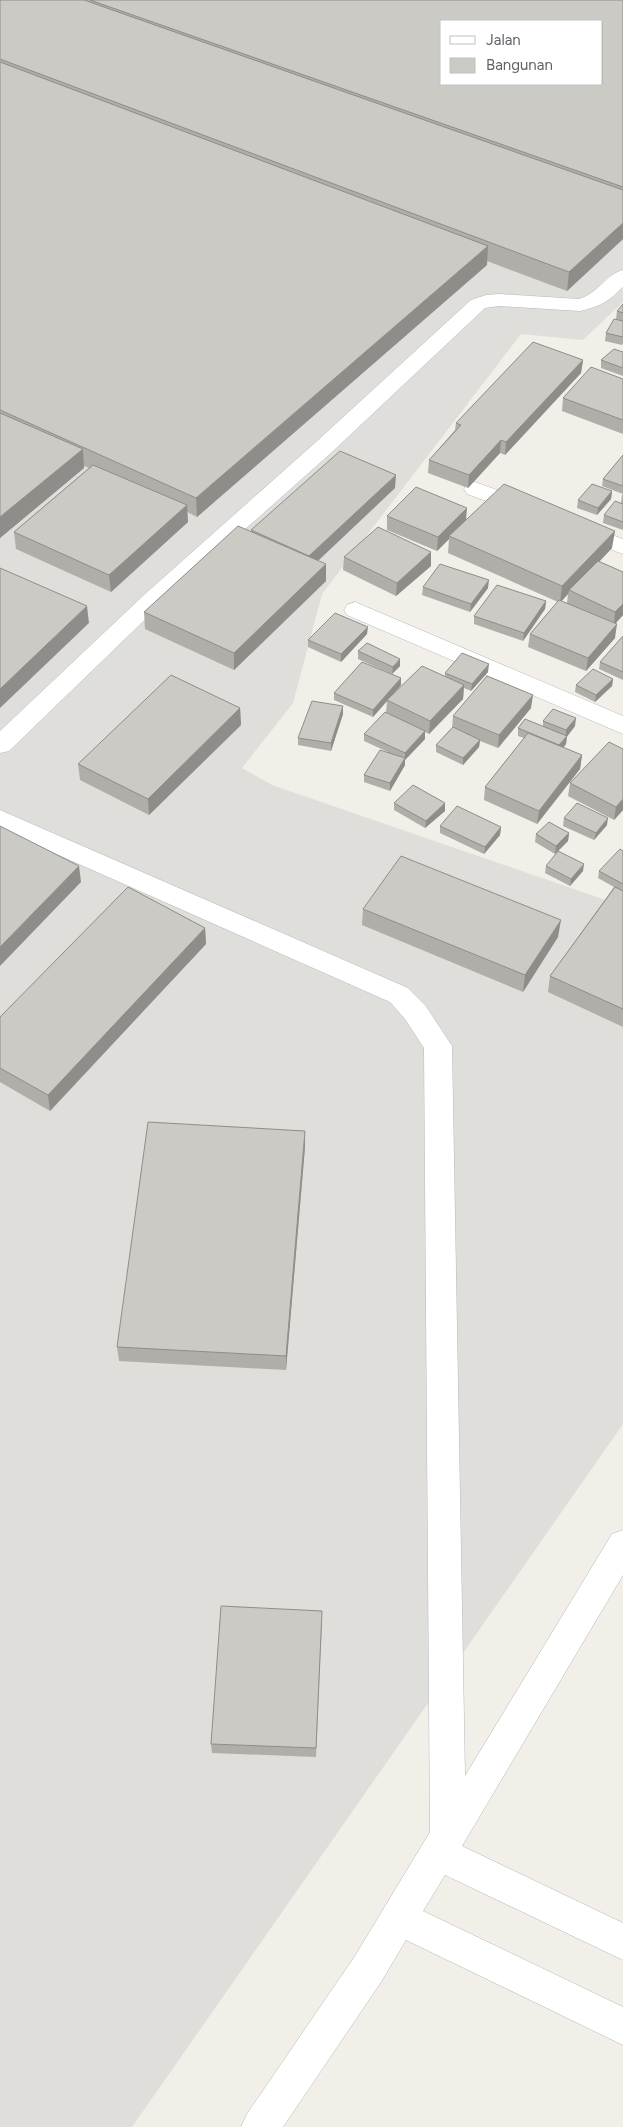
<svg xmlns="http://www.w3.org/2000/svg" width="623" height="2127" font-family="Figtree,sans-serif">
<style>
.industrial{fill:#e0deda;fill-rule:evenodd}
.lines{fill:none;stroke-linecap:round;stroke-linejoin:round}
.minor-casing{stroke:#b5b8bc;stroke-width:1}
.minor{fill:#fff;fill-rule:evenodd}
.wall{fill:#afaea9;fill-rule:evenodd}
.shaded-wall{fill:#8f8d8a}
.building{fill:#cccac5;stroke:#8f8d8a;fill-rule:evenodd}
</style>
<rect width="100%" height="100%" fill="#f1efe8"/>
<path class="industrial" d="M0,0H623V302L583,340L521,334L322,594L293,703L242,768L272,785L600,898L623,908V1424L132,2127H0ZM442,21H602V84H442Z"/>
<g class="lines">
<defs>
<g id="minor">
<path d="M623,270V287C606,303 603,305 580,311L499,306L485,308L332,452L160,605L9,751L0,753V731L144,595L316,442L471,300L486,295L499,294L579,299C599,293 606,274 623,270Z"/>
<polygon points="475,482 535,504 538,509 535,514 527,516 467,494 464,489 467,484"/>
<polygon points="579,523 623,539 623,554 571,535 568,530 571,525"/>
<polygon points="355,602 623,716 623,734 347,615 344,610 347,605"/>
<polygon points="0,810 408,988 425,1005 452,1046 465,1776 612,1534 623,1530 623,1575 462,1846 623,1923 623,1960 445,1875 423,1911 623,2007 623,2045 406,1940 381,1982 283,2127 241,2127 247,2114 355,1956 430,1832 424,1048 405,1019 390,1002 0,829"/>
</g>
</defs>
<use href="#minor" class="minor-casing"/>
<use href="#minor" class="minor"/>
</g>
<g class="wall">
<polygon points="0,0 623,0 623,239 567,291 487,261 487,265 197,517 187,512 188,522 111,592 16,549 14,532 89,468 84,466 84,468 0,538"/>
<polygon points="623,304 623,343 622,345 605,341 606,333 616,319 617,311"/>
<polygon points="623,352 623,376 601,368 601,360"/>
<polygon points="583,360 581,373 505,455 500,453 468,488 428,473 429,460 455,430 456,423"/>
<polygon points="623,379 623,434 562,411 563,398"/>
<polygon points="623,455 623,494 602,486 603,479"/>
<polygon points="395,488 318,561 326,581 234,670 145,629 144,612 251,532 251,530"/>
<polygon points="612,491 611,499 597,515 577,508 578,500"/>
<polygon points="623,494 623,504 621,503 622,495"/>
<polygon points="623,504 623,530 603,523 604,515"/>
<path d="M387,516L466,520L612,548L599,562L623,572V615L615,624V638L586,671L528,647L530,634L558,602L448,553L449,539L437,551L387,530ZM568,594L567,603L561,601Z"/>
<polygon points="431,552 431,566 396,596 343,570 344,557"/>
<polygon points="423,587 488,588 470,612 422,595"/>
<polygon points="546,601 545,609 523,641 474,624 474,616"/>
<polygon points="367,634 341,662 308,647 308,640"/>
<polygon points="623,636 623,680 599,669 600,662"/>
<polygon points="358,651 400,666 392,674 358,659"/>
<polygon points="488,672 471,691 464,688 463,699 429,734 425,732 425,739 405,760 405,765 390,791 364,782 364,775 388,752 364,741 364,734 386,713 387,701 373,717 334,700 334,693 401,685 395,692 445,676 445,673"/>
<polygon points="613,679 612,686 595,702 575,692 576,685"/>
<polygon points="343,706 343,714 331,751 298,745 298,738"/>
<polygon points="240,708 241,725 149,815 80,780 78,764"/>
<polygon points="531,708 498,748 480,741 479,747 463,765 436,752 436,745 452,728 453,716"/>
<polygon points="543,721 575,726 567,736 566,744 563,748 582,755 580,769 537,824 484,800 485,787 524,738 518,736 518,728 543,727"/>
<polygon points="623,749 623,810 614,820 568,796 570,783"/>
<polygon points="394,803 445,811 425,828 394,810"/>
<polygon points="564,818 607,825 594,840 563,826"/>
<polygon points="440,826 501,827 500,835 484,854 440,833"/>
<polygon points="569,833 568,841 555,854 535,842 536,834"/>
<polygon points="623,851 623,1027 548,992 550,976 614,887 598,878 599,871"/>
<polygon points="546,866 583,871 570,886 545,873"/>
<polygon points="363,909 558,937 523,992 362,925"/>
<polygon points="205,928 206,944 50,1111 0,1082 0,1017"/>
<polygon points="305,1131 305,1147 286,1370 119,1361 117,1347"/>
<polygon points="322,1621 316,1757 212,1753 211,1744"/>
</g>
<g class="shaded-wall">
<polygon points="623,223 623,239 567,291 569,272"/>
<polygon points="488,246 487,265 197,517 196,498"/>
<polygon points="583,360 581,373 505,455 506,442"/>
<polygon points="501,440 500,453 468,488 469,475"/>
<polygon points="83,449 84,468 0,538 0,517"/>
<polygon points="396,475 395,488 309,569 309,556"/>
<polygon points="612,491 611,499 597,515 598,508"/>
<polygon points="187,505 188,522 111,592 109,575"/>
<polygon points="467,508 466,521 449,536 449,539 437,551 438,537"/>
<polygon points="615,531 612,548 571,591 569,590 568,594 560,603 562,586"/>
<polygon points="431,552 431,566 396,596 397,583"/>
<polygon points="326,564 326,581 234,670 234,653"/>
<polygon points="489,580 488,588 470,612 471,604"/>
<polygon points="546,601 545,609 523,641 524,633"/>
<polygon points="623,604 623,615 614,625 615,612"/>
<polygon points="87,606 89,623 0,708 0,689"/>
<polygon points="617,624 615,638 586,671 588,658"/>
<polygon points="368,627 367,634 341,662 341,654"/>
<polygon points="400,659 400,666 392,674 393,667"/>
<polygon points="489,664 488,672 471,691 472,684"/>
<polygon points="401,678 401,685 388,700 387,700 387,701 373,717 373,710"/>
<polygon points="613,679 612,686 595,702 596,695"/>
<polygon points="464,685 463,699 429,734 430,721"/>
<polygon points="533,695 531,708 498,748 499,735"/>
<polygon points="343,706 343,714 331,751 331,743"/>
<polygon points="240,708 241,725 149,815 148,799"/>
<polygon points="576,718 575,726 566,738 566,730"/>
<polygon points="425,731 425,739 405,760 405,765 390,791 390,783 405,758 405,753"/>
<polygon points="567,736 566,744 559,753 559,745"/>
<polygon points="480,740 479,747 463,765 463,758"/>
<polygon points="582,755 580,769 537,824 539,811"/>
<polygon points="623,799 623,810 614,820 616,807"/>
<polygon points="445,803 445,811 425,828 426,821"/>
<polygon points="608,818 607,825 594,840 596,833"/>
<polygon points="501,827 500,835 484,854 485,847"/>
<polygon points="569,833 568,841 555,854 556,846"/>
<polygon points="584,864 583,871 570,886 571,879"/>
<polygon points="79,866 81,882 0,966 0,947"/>
<polygon points="561,920 558,937 523,992 525,975"/>
<polygon points="205,928 206,944 50,1111 48,1095"/>
<polygon points="305,1131 305,1147 286,1370 286,1356"/>
</g>
<g class="building">
<polygon points="0,0 84,0 623,190 623,223 569,272 0,59"/>
<path d="M90,0H623V187ZM442,21H602V84H442Z"/>
<polygon points="0,62 488,246 196,498 0,410"/>
<polygon points="623,304 623,313 617,311"/>
<polygon points="614,319 623,321 623,337 606,333"/>
<polygon points="533,342 583,360 506,442 501,440 469,475 429,460 461,425 456,423"/>
<polygon points="614,349 623,352 623,368 601,360"/>
<polygon points="591,367 623,379 623,420 563,398"/>
<polygon points="0,413 83,449 0,517"/>
<polygon points="340,451 396,475 309,556 251,530"/>
<polygon points="623,455 623,486 603,479"/>
<polygon points="93,465 187,505 109,575 14,532"/>
<polygon points="504,484 615,531 562,586 449,536"/>
<polygon points="592,484 612,491 598,508 578,500"/>
<polygon points="416,487 467,508 438,537 387,516"/>
<polygon points="615,501 623,504 623,522 604,515"/>
<polygon points="238,526 326,564 234,653 144,612"/>
<polygon points="378,527 431,552 397,583 344,557"/>
<polygon points="598,561 623,572 623,604 615,612 569,590"/>
<polygon points="440,564 489,580 471,604 423,587"/>
<polygon points="0,568 87,606 0,689"/>
<polygon points="497,585 546,601 524,633 474,616"/>
<polygon points="559,600 617,624 588,658 530,634"/>
<polygon points="335,613 368,627 341,654 308,640"/>
<polygon points="623,636 623,672 600,662"/>
<polygon points="367,643 400,659 393,667 358,651"/>
<polygon points="462,653 489,664 472,684 445,673"/>
<polygon points="362,662 401,678 373,710 334,693"/>
<polygon points="422,666 464,685 430,721 387,700"/>
<polygon points="593,669 613,679 596,695 576,685"/>
<polygon points="171,675 240,708 148,799 78,764"/>
<polygon points="487,676 533,695 499,735 453,716"/>
<polygon points="312,701 343,706 331,743 298,738"/>
<polygon points="553,709 576,718 566,730 543,721"/>
<polygon points="385,712 425,731 405,753 364,734"/>
<polygon points="525,719 567,736 559,745 518,728"/>
<polygon points="453,727 480,740 463,758 436,745"/>
<polygon points="528,733 582,755 539,811 485,787"/>
<polygon points="609,742 623,749 623,799 616,807 570,783"/>
<polygon points="380,750 405,758 390,783 364,775"/>
<polygon points="413,785 445,803 426,821 394,803"/>
<polygon points="577,803 608,818 596,833 564,818"/>
<polygon points="457,806 501,827 485,847 440,826"/>
<polygon points="549,822 569,833 556,846 536,834"/>
<polygon points="0,826 79,866 0,947"/>
<polygon points="620,849 623,851 623,884 599,871"/>
<polygon points="558,851 584,864 571,879 546,866"/>
<polygon points="401,856 561,920 525,975 363,909"/>
<polygon points="128,887 205,928 48,1095 0,1068 0,1017"/>
<polygon points="615,887 623,891 623,1009 550,976"/>
<polygon points="148,1122 305,1131 286,1356 117,1347"/>
<polygon points="221,1606 322,1611 316,1748 211,1744"/>
</g>
<rect x="440" y="20" width="162" height="65" fill="#ffffff" stroke="#bfc1c3"/>
<rect x="450" y="36" width="25" height="8" fill="#ffffff" stroke="#bfc1c3"/>
<text x="486" y="45" font-size="15" fill="#5f6368">Jalan</text>
<rect x="450" y="58" width="25" height="15" fill="#cccac5" stroke="#bfc1c3"/>
<text x="486" y="70" font-size="15" fill="#5f6368">Bangunan</text>
</svg>
